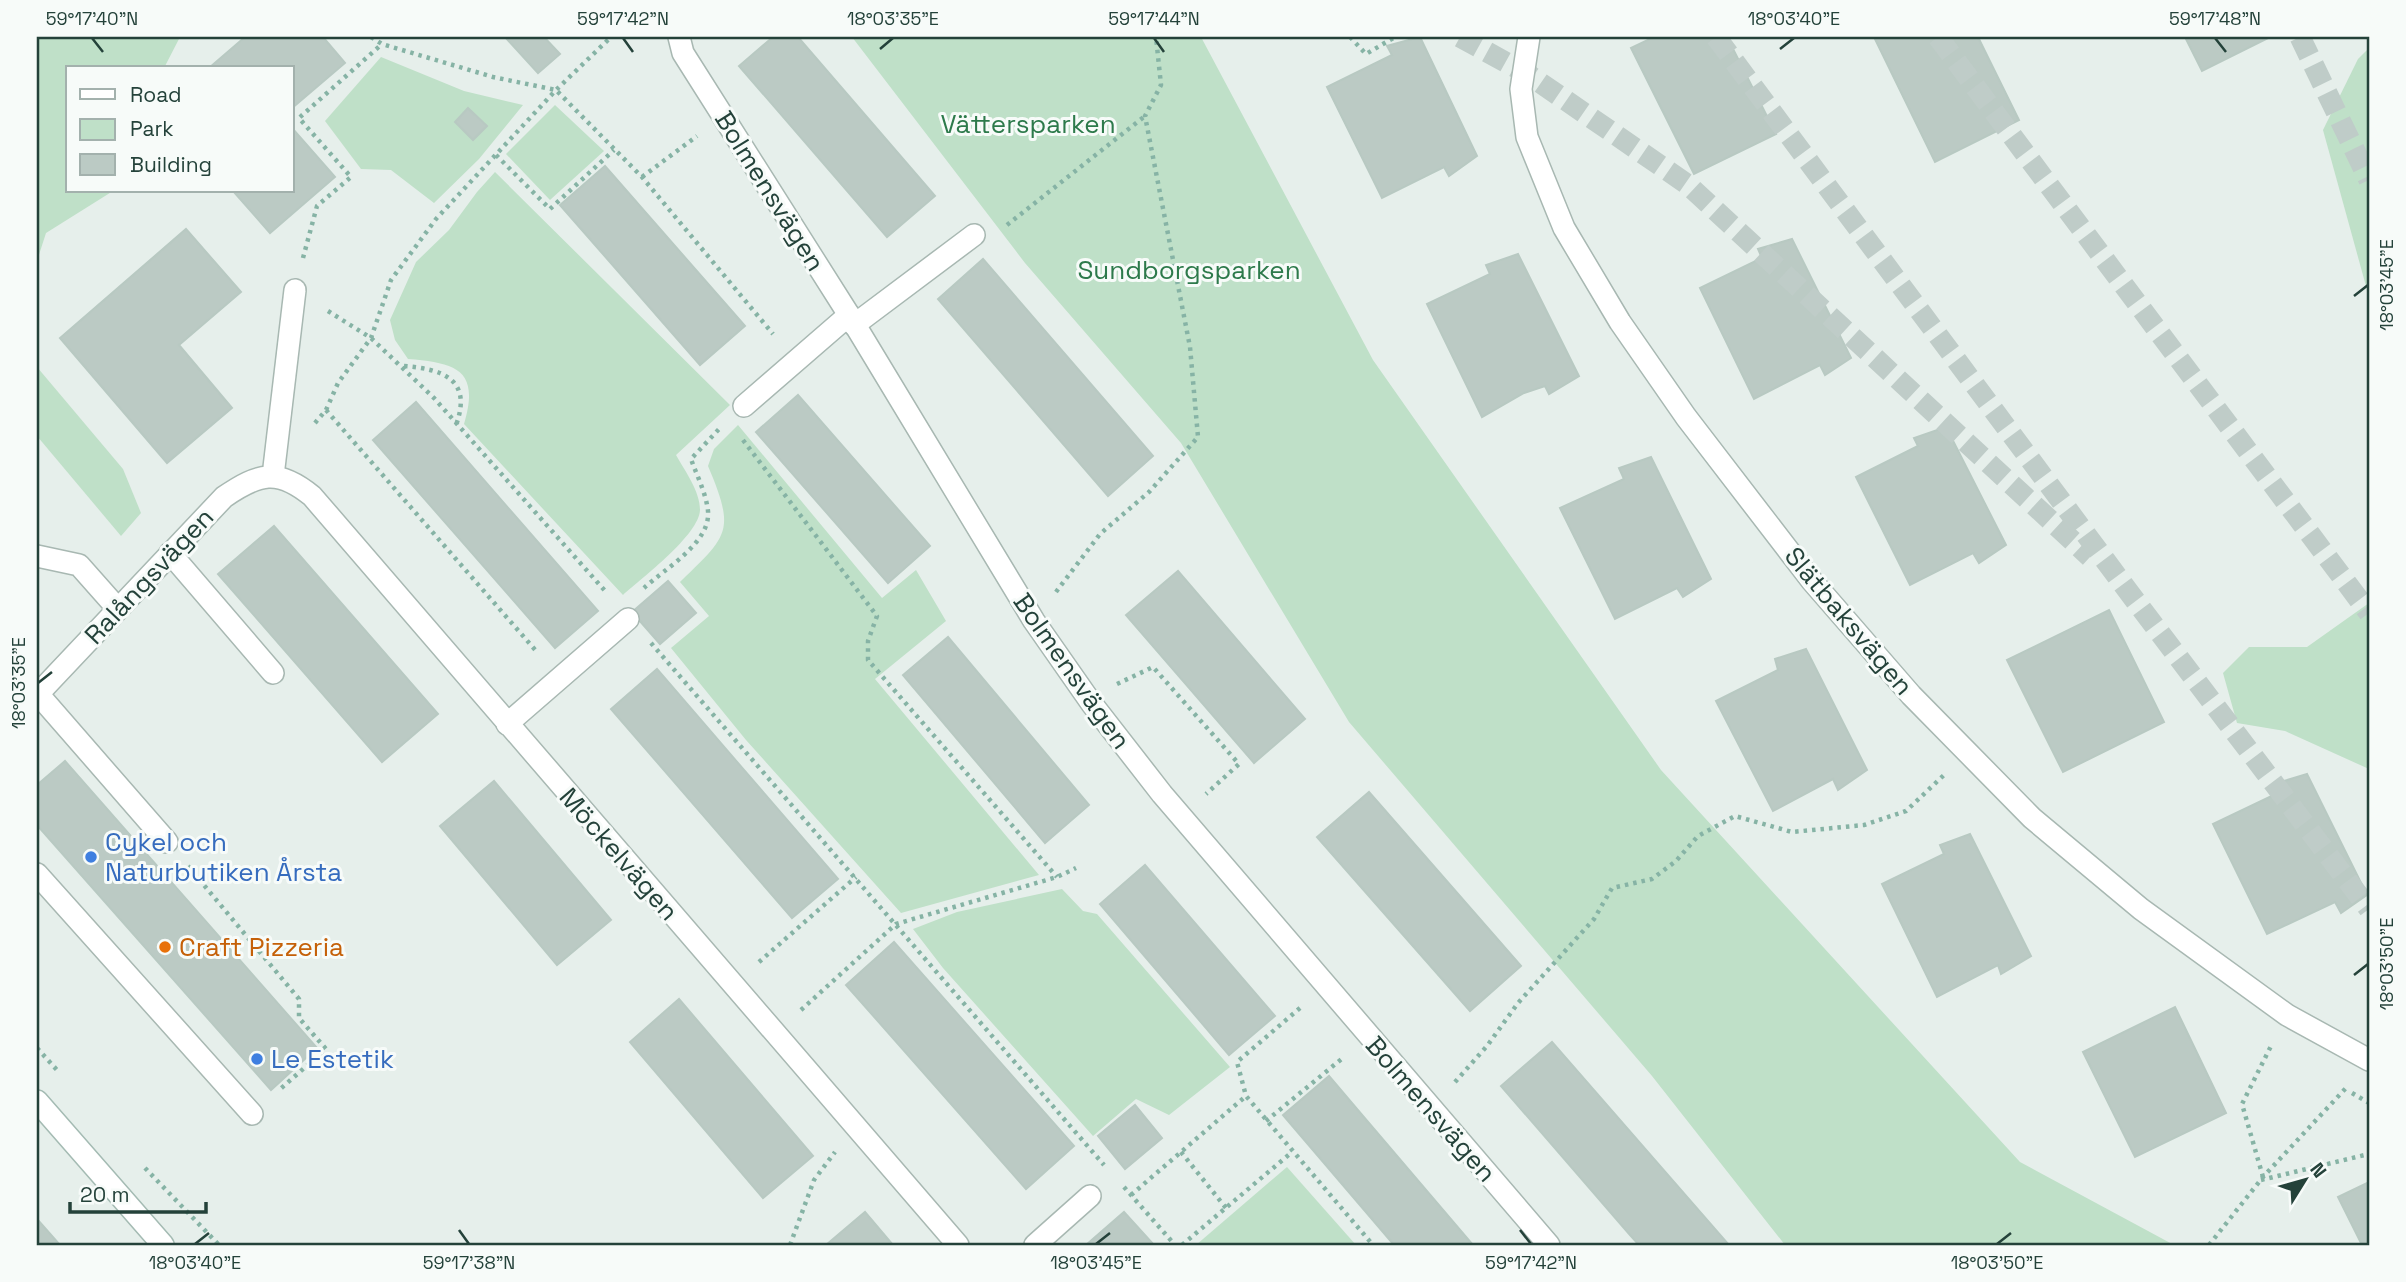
<svg xmlns="http://www.w3.org/2000/svg" width="2406" height="1282" font-family="'Space Grotesk',sans-serif">
<style>
.green{fill:#bfe0c8}
.building{fill:#bbcac4;stroke:#b8c9c2;stroke-width:2}
.lines{fill:none;stroke-linecap:round;stroke-linejoin:round}
.highway-tunnel{stroke:#bfccc8;stroke-width:21;stroke-dasharray:21 10;stroke-linecap:butt}
.lane-casing{stroke:#a8b8b2;stroke-width:24}
.street-casing{stroke:#a8b8b2;stroke-width:24}
.secondary-casing{stroke:#a4bbb3;stroke-width:24}
.path{stroke:#86b3a5;stroke-width:4.5;stroke-dasharray:3.5 5;stroke-linecap:butt}
.lane{stroke:#fff;stroke-width:21}
.street{stroke:#fff;stroke-width:21}
.secondary{stroke:#fff;stroke-width:21}
.ticks{fill:none;stroke:#24423a;stroke-width:2.5}
.shop-dot{fill:#3f7fe0;stroke:#f7fbf9;stroke-width:2.5}
.food-dot{fill:#e8710a;stroke:#f7fbf9;stroke-width:2.5}
.labels{text-anchor:middle;stroke-width:6;stroke-linejoin:round;paint-order:stroke}
.park-label{font-size:26px;fill:#2d7a4b;stroke:#f7fbf9}
.street-label{font-size:26px;fill:#24423a;stroke:#f7fbf9}
.shop-label{font-size:26px;fill:#366cbe;stroke:#f7fbf9;text-anchor:start}
.food-label{font-size:26px;fill:#c56008;stroke:#f7fbf9;text-anchor:start}
.neatline{fill:none;stroke:#24423a;stroke-width:2.5}
.ticks-label{font-size:18px;text-anchor:middle;fill:#24423a}
</style>
<rect width="100%" height="100%" fill="#e6efeb"/>
<g class="green">
<polygon points="37,37 180,37 164,68 68,68 68,191 113,191 46,233 37,261"/>
<polygon points="852,37 1201,37 1373,360 1661,770 2020,1162 2174,1245 1785,1245 1652,1076 1349,722 1181,443 1025,263"/>
<polygon points="2369,48 2369,297 2323,130 2358,59"/>
<polygon points="381,57 464,91 523,105 479,159 434,203 391,170 361,169 325,121"/>
<polygon points="555,105 604,151 550,200 506,154"/>
<path d="M495,172L730,405L676,455C685,471 700,491 700,510C699,535 642,578 623,595L464,424C480,370 457,363 408,359L395,340L390,320L416,262L449,230L477,192Z"/>
<polygon points="37,367 123,469 141,513 121,536 37,436"/>
<path d="M738,425L882,598L916,570L946,621L875,679L1039,875L901,913L746,740L671,648L709,616L680,582C728,535 736,532 708,466L714,449Z"/>
<polygon points="2369,603 2369,769 2285,731 2237,723 2223,673 2249,647 2307,647"/>
<polygon points="1062,889 1083,911 1097,914 1230,1067 1169,1115 1136,1099 1093,1136 943,968 913,929 957,912"/>
<polygon points="1287,1167 1356,1245 1196,1245"/>
</g>
<g class="building">
<polygon points="245,37 323,37 345,63 292,108 292,68 209,68"/>
<polygon points="505,37 544,37 560,54 538,73"/>
<polygon points="773,37 798,37 935,196 887,237 739,66"/>
<polygon points="1420,37 1477,156 1449,176 1444,167 1382,198 1327,87 1392,55 1387,46"/>
<polygon points="1654,37 1727,37 1776,134 1694,174 1631,48"/>
<polygon points="1874,37 1978,37 2019,120 1935,162"/>
<polygon points="2185,37 2270,37 2202,71"/>
<polygon points="468,108 487,126 473,140 455,122"/>
<polygon points="292,128 335,177 270,233 233,191 292,191"/>
<polygon points="605,166 745,326 700,365 560,205"/>
<polygon points="186,229 241,292 179,345 232,408 167,463 60,338"/>
<polygon points="1792,239 1851,358 1825,375 1820,365 1754,399 1700,288 1762,258 1758,249"/>
<polygon points="1518,254 1579,376 1549,394 1545,386 1524,393 1482,417 1427,304 1490,274 1486,265"/>
<polygon points="983,259 1153,456 1108,496 938,299"/>
<polygon points="798,395 930,546 888,583 756,432"/>
<polygon points="416,402 598,611 555,648 373,440"/>
<polygon points="1946,427 2006,545 1979,563 1973,553 1910,585 1856,477 1918,446 1914,438"/>
<polygon points="1651,457 1711,579 1683,597 1677,588 1615,619 1560,508 1624,479 1619,468"/>
<polygon points="274,526 438,714 382,762 218,574"/>
<polygon points="1178,571 1305,719 1254,763 1126,615"/>
<polygon points="668,581 696,613 660,644 632,612"/>
<polygon points="2109,610 2164,722 2063,772 2007,660"/>
<polygon points="948,637 1089,805 1045,843 903,675"/>
<polygon points="1806,649 1867,770 1838,790 1833,779 1773,811 1716,701 1778,670 1775,659"/>
<polygon points="657,669 838,879 792,918 611,709"/>
<polygon points="65,761 317,1048 271,1090 37,825 37,785"/>
<polygon points="2307,774 2367,895 2341,913 2335,902 2267,934 2213,824 2278,793 2274,784"/>
<polygon points="494,781 611,920 557,965 440,826"/>
<polygon points="1369,792 1521,966 1470,1011 1317,837"/>
<polygon points="1970,834 2031,956 2001,974 1998,965 1937,997 1882,884 1944,854 1940,845"/>
<polygon points="1145,865 1275,1016 1229,1055 1100,904"/>
<polygon points="894,942 1074,1146 1026,1189 846,985"/>
<polygon points="679,999 813,1156 763,1198 630,1042"/>
<polygon points="2175,1007 2226,1113 2135,1157 2083,1052"/>
<polygon points="1552,1042 1729,1245 1639,1245 1630,1235 1501,1086"/>
<polygon points="1329,1076 1357,1109 1473,1245 1394,1245 1283,1115"/>
<polygon points="1135,1105 1162,1138 1125,1169 1098,1136"/>
<polygon points="2369,1182 2369,1245 2362,1245 2338,1197"/>
<polygon points="865,1212 893,1245 826,1245"/>
<polygon points="1124,1212 1154,1245 1086,1245"/>
<polygon points="37,1219 60,1245 37,1245"/>
</g>
<g class="lines">
<g class="highway-tunnel">
<polyline points="1460,37 1529,75 1687,184 2090,557"/>
<polyline points="1716,37 2128,591 2369,909"/>
<polyline points="1938,37 2369,613"/>
<polyline points="2300,37 2369,180"/>
</g>
<defs>
<g id="lane">
<polyline points="854,325 974,235"/>
<polyline points="744,406 849,315"/>
<polyline points="273,476 295,290"/>
<polyline points="170,553 273,673"/>
<polyline points="37,556 79,565 118,609"/>
<polyline points="38,694 167,842"/>
<polyline points="507,724 628,619"/>
<polyline points="37,874 252,1114"/>
<polyline points="1035,1245 1090,1196"/>
</g>
<g id="street">
<polyline points="679,37 683,53 849,315 1034,621 1092,704 1162,794 1549,1245"/>
<polyline points="1529,37 1521,89 1527,137 1564,228 1620,322 1686,417 1812,581 1911,695 2032,818 2141,909 2287,1015 2369,1060"/>
<path d="M37,695L224,497C259,473 278,468 312,496L958,1245"/>
</g>
<polyline id="secondary" points="37,1101 163,1245"/>
</defs>
<use href="#lane" class="lane-casing"/>
<use href="#street" class="street-casing"/>
<use href="#secondary" class="secondary-casing"/>
<g class="path">
<polyline points="371,37 382,44 493,77 556,90 642,177 773,334"/>
<polyline points="1350,37 1366,54 1395,37"/>
<polyline points="496,155 550,209 614,150"/>
<polyline points="642,177 697,136"/>
<polyline points="1007,225 1145,116"/>
<polyline points="303,258 317,206 351,177 299,118 382,44"/>
<polyline points="328,311 371,338 434,398 606,592"/>
<path d="M404,366C442,369 473,379 456,425"/>
<polyline points="326,410 537,652"/>
<polyline points="315,423 326,410 338,383 371,338 391,280 436,219 556,90 611,37"/>
<polyline points="743,440 877,616 868,641 868,660 1057,877"/>
<path d="M644,588C664,569 711,543 708,511C706,493 697,476 691,459L720,428"/>
<polyline points="1056,592 1100,534 1149,492 1198,437 1190,347 1145,116 1161,85 1156,37"/>
<polyline points="651,643 1104,1165"/>
<polyline points="1117,684 1153,667 1239,764 1206,794"/>
<polyline points="188,866 299,999 299,1018 326,1049 278,1091"/>
<polyline points="759,962 856,877"/>
<polyline points="1300,1008 1237,1062 1246,1096 1373,1245"/>
<polyline points="801,1010 896,924 1057,877 1076,868"/>
<polyline points="37,1048 57,1070"/>
<polyline points="1455,1082 1487,1046 1518,1003 1594,919 1612,888 1652,879 1676,861 1698,836 1735,816 1792,832 1864,825 1906,811 1944,775"/>
<polyline points="2352,1093 2369,1103"/>
<polyline points="1266,1121 1344,1057"/>
<polyline points="1181,1152 1226,1208"/>
<polyline points="145,1168 219,1245"/>
<polyline points="2263,1177 2242,1104 2272,1044"/>
<polyline points="2261,1180 2369,1154"/>
<polyline points="1124,1187 1175,1245"/>
<polyline points="1131,1195 1246,1096"/>
<polyline points="790,1245 814,1180 835,1152"/>
<polyline points="1182,1245 1292,1152"/>
<polyline points="2209,1245 2263,1177 2346,1088"/>
</g>
<use href="#lane" class="lane"/>
<use href="#street" class="street"/>
<use href="#secondary" class="secondary"/>
</g>
<path class="ticks" d="M92,38L103,52M623,38L633,52M1154,38L1164,52M2215,38L2226,52M880,49L893,38M1780,49L1794,38M2354,296L2368,285M38,683L52,672M2354,975L2368,964M459,1230L469,1244M1520,1230L1531,1244M195,1244L209,1233M1096,1244L1110,1233M1997,1244L2011,1233"/>
<g class="shop-dot">
<circle cx="91" cy="857" r="7"/>
<circle cx="257" cy="1059" r="7"/>
</g>
<circle class="food-dot" cx="165" cy="947" r="7"/>
<g class="labels">
<g class="park-label">
<text x="1028" y="133">Vättersparken</text>
<text x="1189" y="279">Sundborgsparken</text>
</g>
<g class="street-label">
<text transform="translate(770 191) rotate(58)" y="9">Bolmensvägen</text>
<text transform="translate(149 576) rotate(-47)" y="9">Ralångsvägen</text>
<text transform="translate(1849 621) rotate(50)" y="9">Slätbaksvägen</text>
<text transform="translate(1072 671) rotate(55)" y="9">Bolmensvägen</text>
<text transform="translate(619 854) rotate(49)" y="9">Möckelvägen</text>
<text transform="translate(1431 1109) rotate(49)" y="9">Bolmensvägen</text>
</g>
<g class="shop-label">
<text x="105" y="851">Cykel och<tspan x="105" dy="30">Naturbutiken Årsta</tspan></text>
<text x="271" y="1068">Le Estetik</text>
</g>
<g class="food-label">
<text x="179" y="956">Craft Pizzeria</text>
</g>
</g>
<rect width="2406" height="1282" fill="none" stroke="#f7fbf9" stroke-width="77"/>
<rect x="66" y="66" width="228" height="126" fill="#f7fbf9" stroke="#a3b1ad" stroke-width="2"/>
<rect x="80" y="89" width="35" height="10" fill="#ffffff" stroke="#a3b1ad" stroke-width="2"/>
<text x="130" y="102" font-size="21" fill="#24423a">Road</text>
<rect x="80" y="119" width="35" height="21" fill="#bfe0c8" stroke="#a3b1ad" stroke-width="2"/>
<text x="130" y="136" font-size="21" fill="#24423a">Park</text>
<rect x="80" y="154" width="35" height="21" fill="#bbcac4" stroke="#a3b1ad" stroke-width="2"/>
<text x="130" y="172" font-size="21" fill="#24423a">Building</text>
<g transform="translate(2305 1180) rotate(53)" stroke="#f7fbf9" stroke-width="5" paint-order="stroke">
<path d="M0-5L12 26L0 18L-12 26Z" fill="#24423a"/>
<text y="-10" font-size="19" font-weight="bold" text-anchor="middle" fill="#24423a">N</text>
</g>
<path d="M70 1202v10h136v-10" fill="none" stroke="#24423a" stroke-width="3.5"/>
<text x="80" y="1202" font-size="21" fill="#24423a" stroke="#f7fbf9" stroke-width="5" paint-order="stroke">20 m</text>
<rect x="38" y="38" width="2330" height="1206" class="neatline"/>
<g class="ticks-label">
<text x="92" y="25">59°17'40"N</text>
<text x="623" y="25">59°17'42"N</text>
<text x="893" y="25">18°03'35"E</text>
<text x="1154" y="25">59°17'44"N</text>
<text x="1794" y="25">18°03'40"E</text>
<text x="2215" y="25">59°17'48"N</text>
<text transform="translate(2387 285) rotate(-90)" y="6">18°03'45"E</text>
<text transform="translate(19 683) rotate(-90)" y="6">18°03'35"E</text>
<text transform="translate(2387 964) rotate(-90)" y="6">18°03'50"E</text>
<text x="195" y="1269">18°03'40"E</text>
<text x="469" y="1269">59°17'38"N</text>
<text x="1096" y="1269">18°03'45"E</text>
<text x="1531" y="1269">59°17'42"N</text>
<text x="1997" y="1269">18°03'50"E</text>
</g>
</svg>
